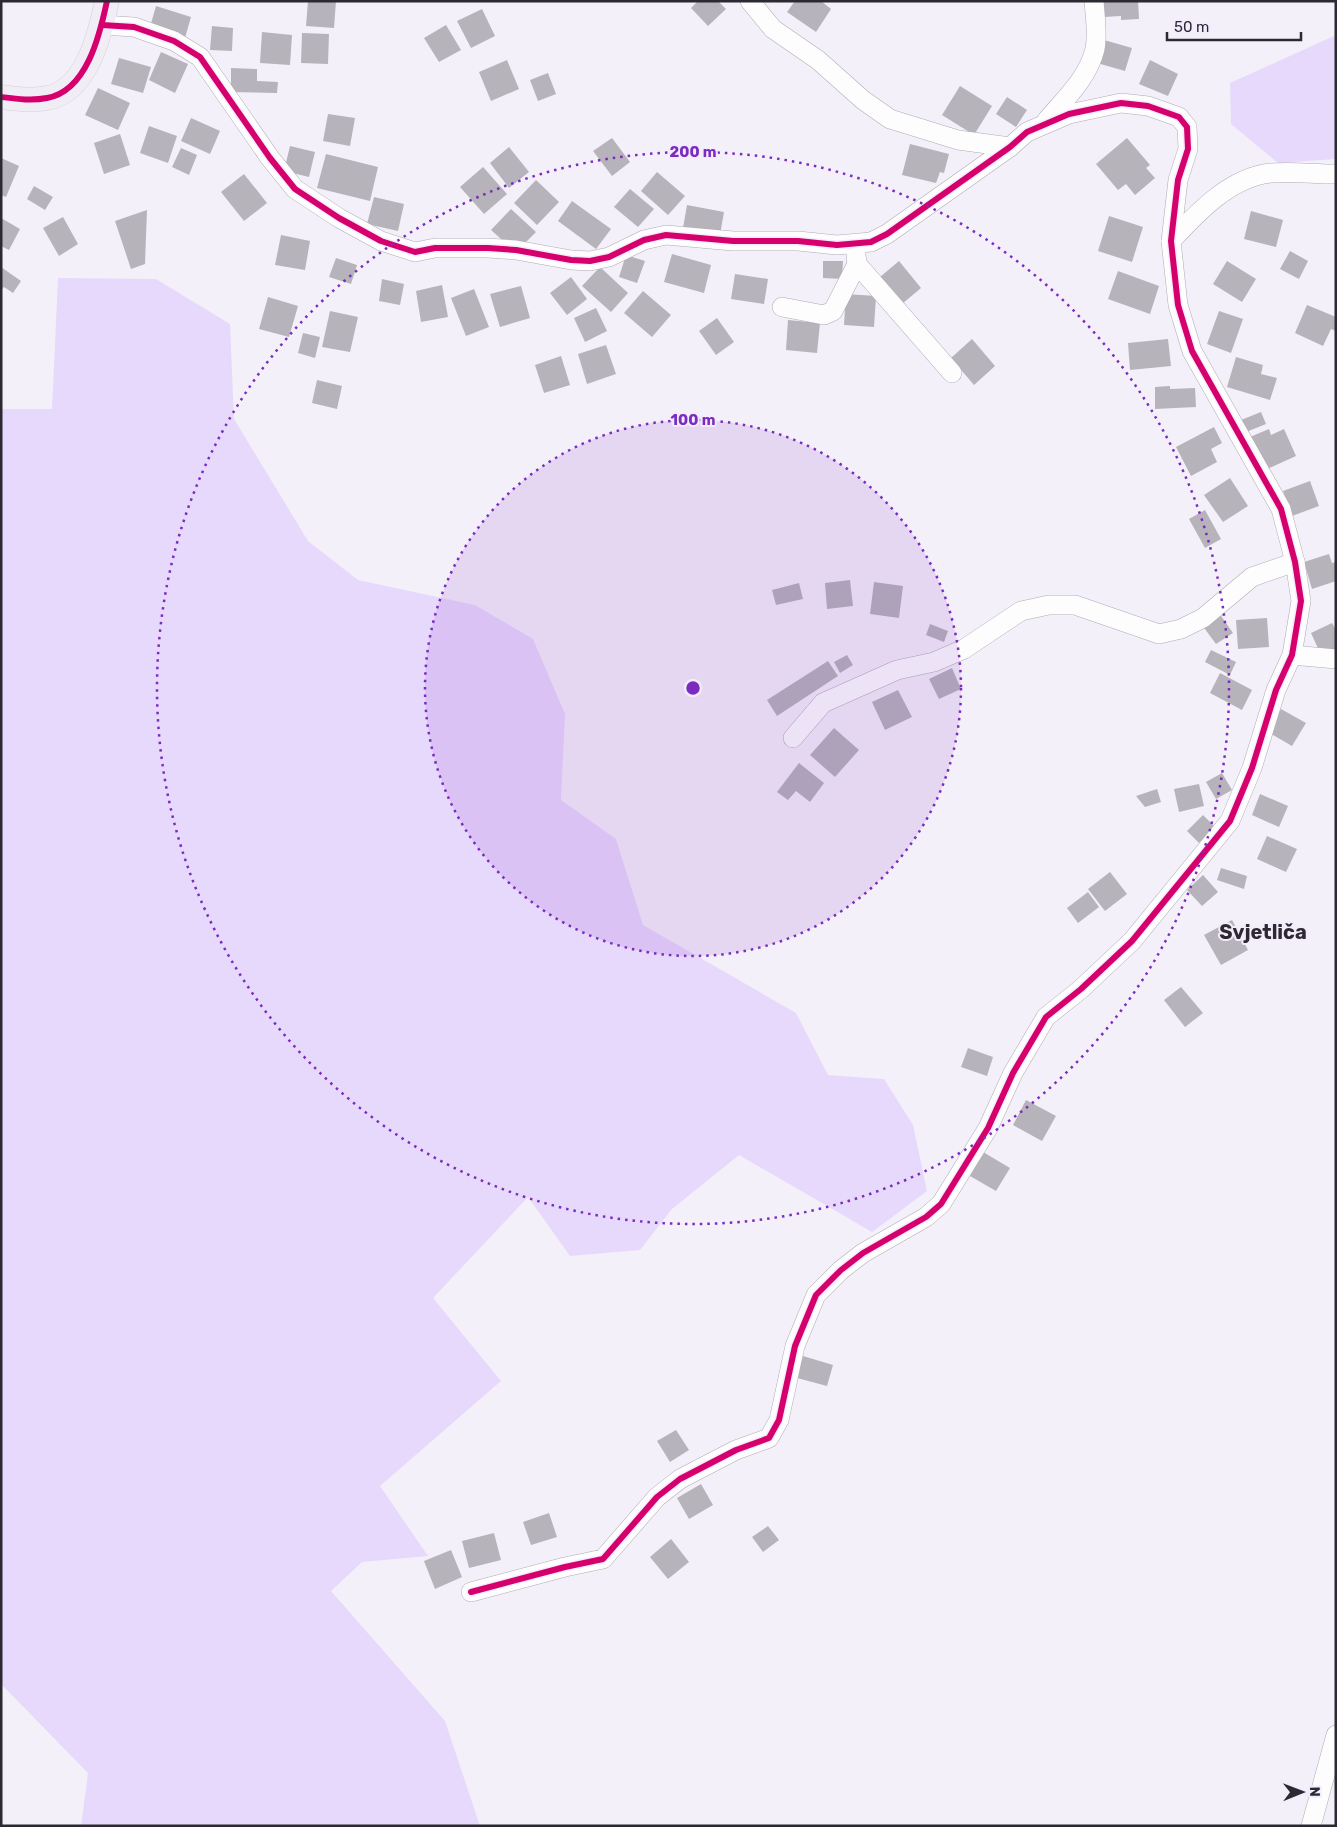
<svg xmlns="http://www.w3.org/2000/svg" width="1337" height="1827" font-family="Rubik,sans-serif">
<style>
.green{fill:#e7d9fc}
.building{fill:#b6b3bb}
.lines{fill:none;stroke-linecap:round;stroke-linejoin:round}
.minor-casing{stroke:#afabb4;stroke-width:20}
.major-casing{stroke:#d1cfd4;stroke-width:25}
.minor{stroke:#fdfdfe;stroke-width:19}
.major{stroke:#f1edf5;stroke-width:24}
.cycleway-casing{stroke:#f3ecfd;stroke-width:9}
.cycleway{stroke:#d6006c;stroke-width:6}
.ring{fill:none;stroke:#7b2cbf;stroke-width:2.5;stroke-dasharray:2.5 5}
.labels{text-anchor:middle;stroke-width:4;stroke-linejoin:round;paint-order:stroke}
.quarter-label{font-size:20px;font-weight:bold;fill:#2d2933;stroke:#f3ecfd}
.centre{fill:#7b2cbf;stroke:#f3ecfd;stroke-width:2.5}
.ring-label{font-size:15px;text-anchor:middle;font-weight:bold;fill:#7b2cbf;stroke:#f3ecfd;stroke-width:4;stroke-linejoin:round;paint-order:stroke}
</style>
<rect width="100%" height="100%" fill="#f4f0f9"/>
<g class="green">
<polygon points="1336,35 1336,159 1278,163 1231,124 1230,83"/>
<polygon points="58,278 156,279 230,324 234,419 308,541 358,580 475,605 533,639 565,714 561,800 616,839 643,925 796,1013 828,1075 884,1079 913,1125 927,1191 872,1232 739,1155 672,1209 640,1250 570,1256 528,1197 433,1298 501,1381 380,1486 428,1556 362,1562 331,1591 445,1721 480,1826 81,1826 88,1773 1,1684 1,409 52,409"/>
</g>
<g class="building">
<polygon points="308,1 336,1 334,28 306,26"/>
<polygon points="698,1 718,1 726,9 708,26 691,8"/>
<polygon points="795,1 821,1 831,9 816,32 787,12"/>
<polygon points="1103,1 1138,1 1139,19 1121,20 1121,16 1104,17"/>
<polygon points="156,6 191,17 185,38 150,27"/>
<polygon points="482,9 495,36 471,48 457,21"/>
<polygon points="446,25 461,50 439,62 424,38"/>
<polygon points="212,26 233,28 232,51 210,50"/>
<polygon points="262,32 292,35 290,65 260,63"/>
<polygon points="302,33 329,34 328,64 301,63"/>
<polygon points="1104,40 1132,48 1125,71 1097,63"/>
<polygon points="161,52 188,64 175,93 149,80"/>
<polygon points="119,58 151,67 143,93 111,84"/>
<polygon points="507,60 519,89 491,101 479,72"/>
<polygon points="1150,60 1178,74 1168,96 1139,84"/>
<polygon points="231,68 257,69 257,81 278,82 277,93 231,92"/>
<polygon points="548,73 556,94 538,101 530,80"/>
<polygon points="960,86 992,106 974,135 942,115"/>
<polygon points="98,88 130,103 118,130 85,115"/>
<polygon points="1007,97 1027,110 1016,127 996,114"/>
<polygon points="328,114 355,118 350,146 323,141"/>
<polygon points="191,118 220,131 210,154 181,141"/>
<polygon points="149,126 177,136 168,163 140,153"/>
<polygon points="120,134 130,165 104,174 94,143"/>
<polygon points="612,138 630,162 612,176 593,151"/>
<polygon points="1127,138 1150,165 1146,168 1155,178 1135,195 1126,184 1118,190 1096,164"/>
<polygon points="910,144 949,154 944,173 940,172 936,183 902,175"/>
<polygon points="290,146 315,152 309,177 284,171"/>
<polygon points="509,147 529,172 509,188 490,163"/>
<polygon points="181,148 197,155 189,175 172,167"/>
<polygon points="326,154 378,167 370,201 317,188"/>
<polygon points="1,158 19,166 6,197 1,195"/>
<polygon points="483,167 507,194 484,214 460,187"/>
<polygon points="657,172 685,196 668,215 641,191"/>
<polygon points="244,174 267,203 244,221 221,192"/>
<polygon points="536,180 559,202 537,225 514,203"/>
<polygon points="34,186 53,197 45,210 27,199"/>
<polygon points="630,189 654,209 638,227 614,207"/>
<polygon points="374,197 404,204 398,231 367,224"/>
<polygon points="572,201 611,229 596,249 558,221"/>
<polygon points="687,205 724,212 720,235 683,228"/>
<polygon points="511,209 536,232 522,246 516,241 510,247 491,230"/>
<polygon points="147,210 145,264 131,269 115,221"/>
<polygon points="1251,211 1283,220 1276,247 1244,239"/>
<polygon points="1109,216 1143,227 1132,262 1098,251"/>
<polygon points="63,217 78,244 59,256 43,228"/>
<polygon points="1,218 20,229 9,250 1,246"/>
<polygon points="281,235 310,241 305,270 275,265"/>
<polygon points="1290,251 1308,261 1299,279 1280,269"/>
<polygon points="672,254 711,265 704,293 664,282"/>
<polygon points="626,255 645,261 637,283 619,277"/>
<polygon points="336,258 357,265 351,284 329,277"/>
<polygon points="823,261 843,261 842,279 823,278"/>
<polygon points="899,261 921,288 902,304 880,277"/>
<polygon points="1227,261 1256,279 1242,302 1213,284"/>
<polygon points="1,267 21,281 13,293 4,287 1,290"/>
<polygon points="600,267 628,293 611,312 582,286"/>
<polygon points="1118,271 1159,286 1150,314 1108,299"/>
<polygon points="735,274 768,279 764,304 731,299"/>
<polygon points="571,277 587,299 567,315 550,293"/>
<polygon points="382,279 404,284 400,305 379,301"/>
<polygon points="442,285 448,317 421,322 416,291"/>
<polygon points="521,286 530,318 500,327 490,294"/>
<polygon points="474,289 489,327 466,336 451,298"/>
<polygon points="643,291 671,315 652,337 624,313"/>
<polygon points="846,294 876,296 874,327 844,325"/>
<polygon points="268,297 298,306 289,337 259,329"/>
<polygon points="1307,305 1336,317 1336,331 1331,329 1323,346 1295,333"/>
<polygon points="596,308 607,331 585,342 574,318"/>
<polygon points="330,311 358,317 350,352 322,347"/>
<polygon points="1219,311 1243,319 1231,353 1207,344"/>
<polygon points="717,318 734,342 716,355 699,331"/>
<polygon points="788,320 820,323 817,353 786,350"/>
<polygon points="303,333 320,337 315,358 298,353"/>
<polygon points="972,339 995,366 974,385 951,358"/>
<polygon points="1168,339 1171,366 1130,370 1128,343"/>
<polygon points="606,345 616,374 587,384 578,354"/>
<polygon points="561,356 570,385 544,393 535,365"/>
<polygon points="1236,357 1263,365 1261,374 1277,378 1270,400 1227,387"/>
<polygon points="317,380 342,386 337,409 312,403"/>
<polygon points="1170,386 1170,389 1195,388 1196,407 1155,409 1155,387"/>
<polygon points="1261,412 1266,424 1246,432 1241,420"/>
<polygon points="1214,427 1222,443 1211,449 1217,462 1191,476 1176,447"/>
<polygon points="1269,429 1271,435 1284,429 1296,456 1265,470 1250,437"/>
<polygon points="1230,478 1248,506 1223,522 1204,495"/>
<polygon points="1310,481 1319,506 1292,516 1283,491"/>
<polygon points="1205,510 1221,539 1205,548 1189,519"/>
<polygon points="1329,554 1332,563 1336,562 1336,581 1312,589 1304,562"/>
<polygon points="850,580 853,606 827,609 825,583"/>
<polygon points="874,582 903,586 899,618 870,614"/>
<polygon points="799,583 803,599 776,605 772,590"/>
<polygon points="1219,613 1233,633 1216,644 1202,625"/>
<polygon points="1267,618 1269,647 1238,649 1236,620"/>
<polygon points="1332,623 1336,630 1336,650 1322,657 1311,633"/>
<polygon points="930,624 948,631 944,642 926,635"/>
<polygon points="1211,650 1236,662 1230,675 1205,662"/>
<polygon points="847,655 853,665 840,673 834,662"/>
<polygon points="828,661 838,676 777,716 767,700"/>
<polygon points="952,668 961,689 939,699 929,679"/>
<polygon points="1220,673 1252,690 1242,710 1210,693"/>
<polygon points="898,690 912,717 885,730 872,702"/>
<polygon points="1281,709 1306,723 1292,746 1268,732"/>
<polygon points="834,728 859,750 835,777 810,755"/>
<polygon points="799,763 824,783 810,802 796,791 788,800 777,792"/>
<polygon points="1222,773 1232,790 1216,799 1206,782"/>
<polygon points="1199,784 1204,806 1179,812 1174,789"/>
<polygon points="1157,789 1161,802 1145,807 1136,796"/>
<polygon points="1260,794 1288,806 1279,827 1252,815"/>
<polygon points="1203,815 1215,827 1199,843 1187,831"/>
<polygon points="1267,836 1297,849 1286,872 1257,859"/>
<polygon points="1221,868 1247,876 1244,889 1217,880"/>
<polygon points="1110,872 1127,894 1105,911 1088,889"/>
<polygon points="1203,875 1218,892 1202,906 1187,890"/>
<polygon points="1088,892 1099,907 1078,923 1067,908"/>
<polygon points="1232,920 1248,950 1221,965 1204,935"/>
<polygon points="1181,987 1203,1013 1185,1027 1164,1000"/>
<polygon points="968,1048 993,1057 987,1076 961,1067"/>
<polygon points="1026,1100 1056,1116 1042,1141 1013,1125"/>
<polygon points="983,1152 1010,1168 996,1191 970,1176"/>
<polygon points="803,1356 833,1365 827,1386 797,1378"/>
<polygon points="676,1430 689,1450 670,1462 657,1441"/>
<polygon points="701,1484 713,1505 689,1519 677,1498"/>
<polygon points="549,1513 557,1537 531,1545 523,1522"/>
<polygon points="768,1526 779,1540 763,1552 752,1537"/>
<polygon points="494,1533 501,1560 469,1568 462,1541"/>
<polygon points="671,1539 689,1562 668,1579 650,1557"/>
<polygon points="451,1550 462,1577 435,1589 424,1561"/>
</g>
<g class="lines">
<defs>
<g id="minor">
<polyline points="750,1 773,29 818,60 863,100 890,119 958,140 1010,147"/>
<polyline points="102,25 134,27 174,41 200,57 270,158 295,189 339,218 381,241 415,252 435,248 488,248 516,250 571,260 590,261 609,257 644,240 666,235 733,241 798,241 837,245 871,242 887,234 1010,147 1027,132 1069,114 1121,103 1148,106 1179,117 1187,127 1188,149 1178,180 1171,241 1178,305 1192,351 1281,509 1295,562 1301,601 1292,655 1276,690 1252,768 1230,821 1132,941 1081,989 1046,1017 1013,1073 988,1128 941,1204 926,1217 863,1253 841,1270 816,1295 795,1346 779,1420 769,1438 736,1450 680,1479 657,1497 603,1559 565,1567 471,1592"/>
<path d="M1047,120C1065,99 1088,78 1095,49C1098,34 1095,16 1094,1"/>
<path d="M1171,241C1197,213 1230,177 1271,173C1292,171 1314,174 1336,174"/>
<polyline points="855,245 857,264 952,373"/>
<polyline points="782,307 824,315 833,311 857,264"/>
<polyline points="1292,655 1336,659"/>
<polyline points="793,738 823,703 897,670 934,662 964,649 1021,611 1049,605 1075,605 1159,634 1181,629 1203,618 1252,577 1295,562"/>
<polyline points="1311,1826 1336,1735"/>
</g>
<path id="major" d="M1,97C17,99 32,101 47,98C87,91 100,34 107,1"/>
</defs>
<use href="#minor" class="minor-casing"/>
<use href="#major" class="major-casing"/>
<use href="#minor" class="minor"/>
<use href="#major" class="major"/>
<defs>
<g id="cycleway">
<polyline points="102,25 134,27 174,41 200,57 270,158 295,189 339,218 381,241 415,252 435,248 488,248 516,250 571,260 590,261 609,257 644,240 666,235 733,241 798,241 837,245 871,242 887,234 1010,147 1027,132 1069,114 1121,103 1148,106 1179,117 1187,127 1188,149 1178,180 1171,241 1178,305 1192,351 1281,509 1295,562 1301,601 1292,655 1276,690 1252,768 1230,821 1132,941 1081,989 1046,1017 1013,1073 988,1128 941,1204 926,1217 863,1253 841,1270 816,1295 795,1346 779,1420 769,1438 736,1450 680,1479 657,1497 603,1559 565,1567 471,1592"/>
<path d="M1,97C17,99 32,101 47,98C87,91 100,34 107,1"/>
</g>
</defs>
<use href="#cycleway" class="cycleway-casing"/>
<use href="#cycleway" class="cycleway"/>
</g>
<circle cx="693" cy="688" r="268" fill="#7b2cbf" fill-opacity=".12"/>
<g class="ring">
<circle cx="693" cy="688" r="268"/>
<circle cx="693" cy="688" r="536"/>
</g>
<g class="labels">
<g class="quarter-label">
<text x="1263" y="939">Svjetliča</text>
</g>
</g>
<circle cx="693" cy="688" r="8" class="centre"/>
<g class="ring-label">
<text x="693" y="157">200 m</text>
<text x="693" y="425">100 m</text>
</g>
<rect width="1337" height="1827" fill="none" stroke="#2d2933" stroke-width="5"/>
<g transform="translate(1302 1792) rotate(89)" stroke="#f3ecfd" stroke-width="4" paint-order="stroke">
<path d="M0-4L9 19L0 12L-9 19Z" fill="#2d2933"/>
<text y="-8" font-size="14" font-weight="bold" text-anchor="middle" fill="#2d2933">N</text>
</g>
<path d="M1167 32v8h134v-8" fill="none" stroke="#2d2933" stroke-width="2.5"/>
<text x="1174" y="32" font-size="15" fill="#2d2933" stroke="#f3ecfd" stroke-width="4" paint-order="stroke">50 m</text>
</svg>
